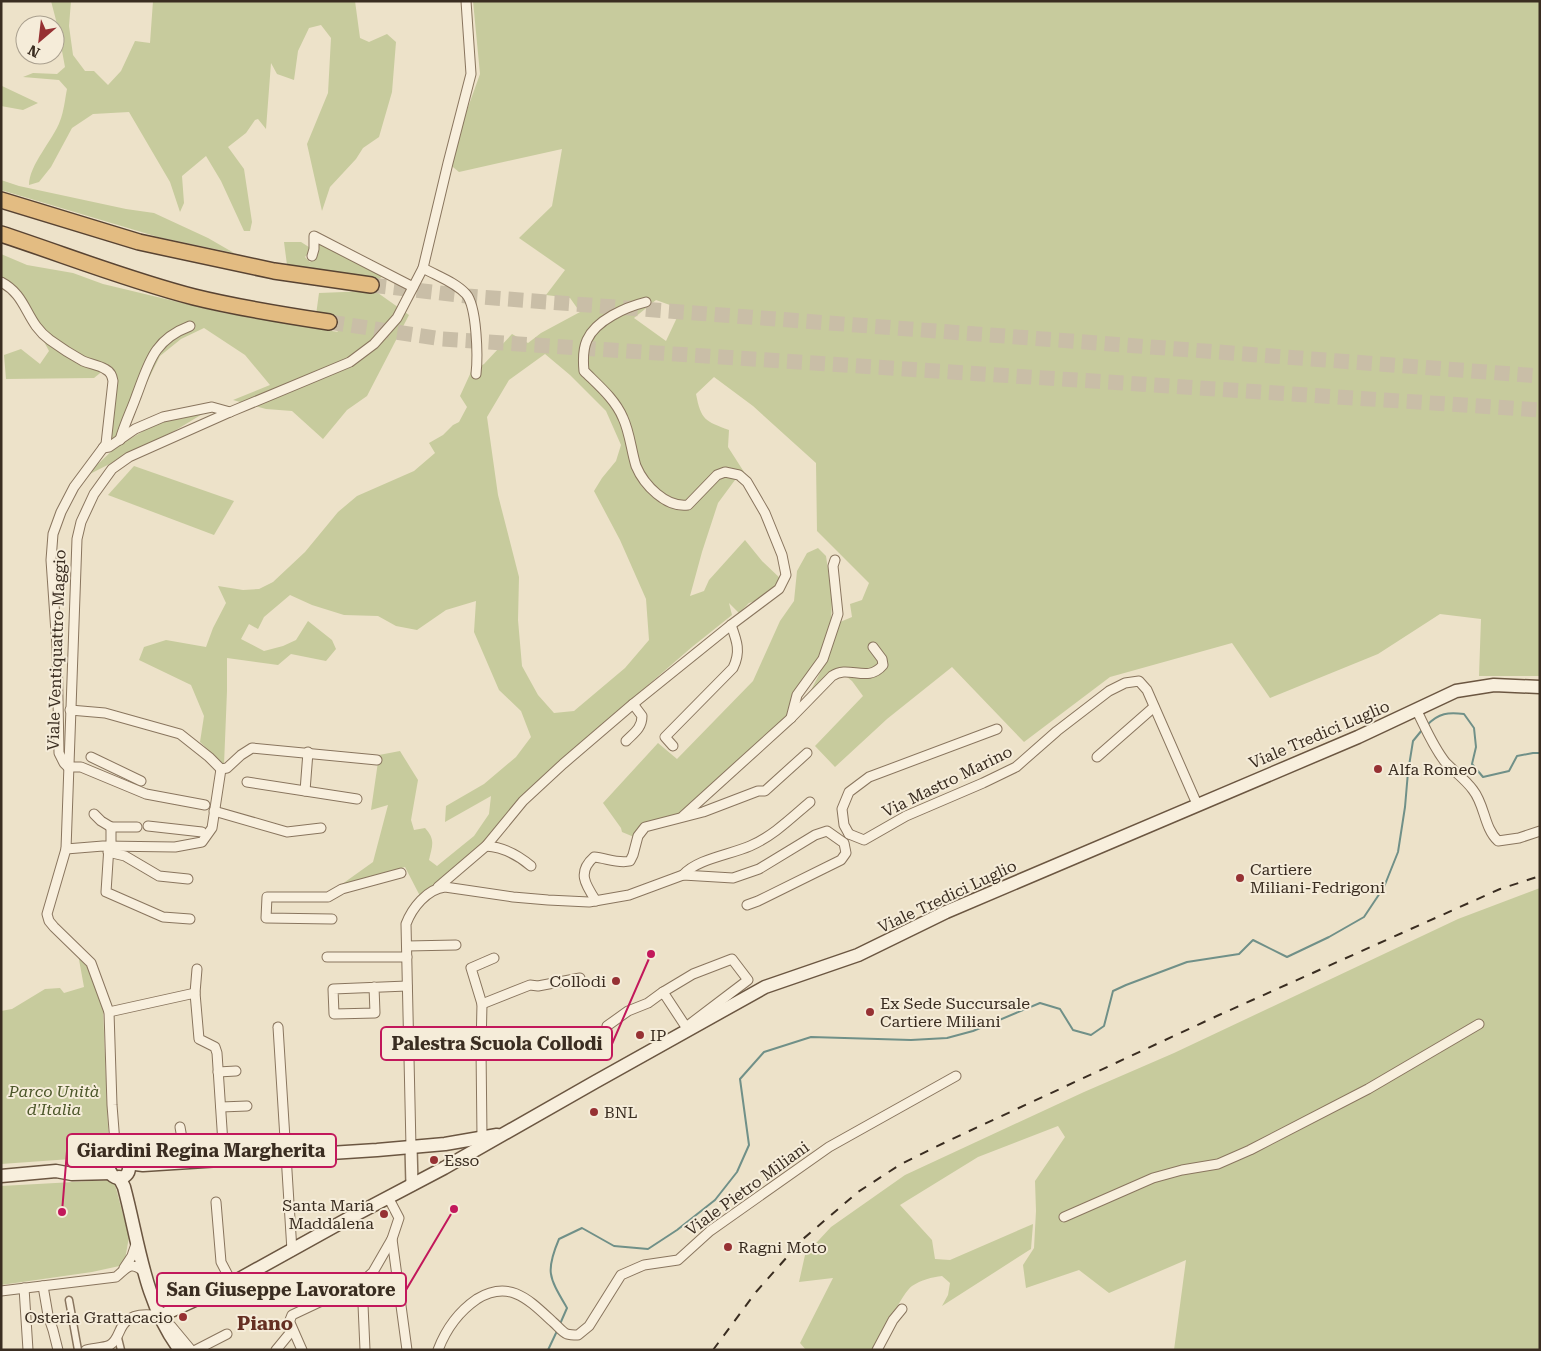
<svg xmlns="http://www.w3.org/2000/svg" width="1541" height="1351" font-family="'Roboto Serif',serif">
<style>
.green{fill:#c7cb9d;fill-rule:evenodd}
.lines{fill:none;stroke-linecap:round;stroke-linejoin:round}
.stream{stroke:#709088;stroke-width:2}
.trunk-tunnel{stroke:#c9bea7;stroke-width:15;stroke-dasharray:15 8;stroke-linecap:butt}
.pedestrian-casing{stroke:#89755e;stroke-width:9}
.minor-casing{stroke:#89755e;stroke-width:11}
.tertiary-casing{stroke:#89755e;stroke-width:14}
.secondary-casing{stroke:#6b5641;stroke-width:15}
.trunk-casing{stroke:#584332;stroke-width:18}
.pedestrian{stroke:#f8efdd;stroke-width:6}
.minor{stroke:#f8efdd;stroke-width:9}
.tertiary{stroke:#f8efdd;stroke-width:11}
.secondary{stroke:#f8efdd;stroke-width:12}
.trunk{stroke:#e3bc82;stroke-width:15}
.rail{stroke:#3a2d21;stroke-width:2;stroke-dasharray:9 9;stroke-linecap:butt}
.poi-dot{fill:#963133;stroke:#f5ecd9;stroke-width:2}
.labels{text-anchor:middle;stroke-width:4;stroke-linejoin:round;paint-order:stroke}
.street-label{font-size:16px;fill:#3a2d21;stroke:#f5ecd9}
.poi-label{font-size:16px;fill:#3a2d21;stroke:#f5ecd9;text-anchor:start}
.park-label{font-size:16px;font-style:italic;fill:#4b5629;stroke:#f5ecd9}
.quarter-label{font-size:19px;font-weight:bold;fill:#652f22;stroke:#f5ecd9}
.leader{fill:none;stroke:#c2185b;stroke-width:2}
.callout-dot{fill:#c2185b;stroke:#f5ecd9;stroke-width:2}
.callout{fill:#f5ecd9;stroke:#c2185b;stroke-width:2}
.callout-label{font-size:18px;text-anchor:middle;font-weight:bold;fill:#3a2d21}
</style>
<rect width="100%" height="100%" fill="#ede2c9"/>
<g class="green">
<path d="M51,1H71L69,26L73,55L85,71H94L108,85L121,71L135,41L150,43L153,1H355L360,38L369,42L387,34L396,42L392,92L379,137L363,148L356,159L330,187L322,211L307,144L328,93L331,38L321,25L309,28L298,51L294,80L277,74L271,63L266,129L258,119L255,120L246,133L228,147L244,169L252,222L250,231H244L221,181L206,156L182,176L184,203L180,212L170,182L129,112L93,114L72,128L51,167L39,182L29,185C29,165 53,140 60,121C64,111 65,99 67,89L59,80L23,77L33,73L57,74L65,67L57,24Z"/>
<path d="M473,1H1540V676H1479L1481,619L1440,614L1378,654L1270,698L1232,643L1110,677L1024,742L952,667L887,719L835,767L815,746L863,696L852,681L837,669L823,678L809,694L827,659L840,622L852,617L850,604L862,600L869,583L817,531L816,463L753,406L714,377L696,394C701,420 705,421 729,430L728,447L744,472L735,480L718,503L702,552L690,596L704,591L709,580L745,540L762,561L782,580L779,593L749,603L739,613L729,603L732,615L692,647L574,749L486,842L420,896L405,867L331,892L373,862L388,805L371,810L379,755L400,751L418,780L411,820L414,830L425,828C436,840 432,846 429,860L437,866L474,836L489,814L491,796L445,822L446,806L484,784L516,757L531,737L521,711L499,690L474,632L476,601L446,610L417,630L396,626L378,616L344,615L312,605L290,595L264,617L258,629L249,624L241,639L264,651L283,646L296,640L308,621L332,640L336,649L326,661L291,654L278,665L227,658V691L224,765L200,742L204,716L191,685L139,660L144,647L166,640L206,647L213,628L226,603L218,586L243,590L259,589L273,582L305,552L338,512L357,496L414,471L435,453L429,443L443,435L453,425L459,422L467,407L460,396L471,372L484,364L512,334L528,343L541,333L580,312L570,298L546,295L565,270L519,238L552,206L562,149L459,172L448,163L480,74ZM656,300L681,309L666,341L634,318ZM545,354L570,375L606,411L621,445L616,461L602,478L594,491L620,540L646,599L649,640L625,668L574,711L554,713L538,695L522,666L518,620L519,577L498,495L487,417L509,380Z"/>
<polygon points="1,83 2,86 38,103 23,110 1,106"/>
<polygon points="1,180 19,186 126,209 154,213 208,238 234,253 158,237 1,190"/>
<polygon points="284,242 301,242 312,249 305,257 310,262 316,257 316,246 324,243 383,276 379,279 287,265"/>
<polygon points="1,254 27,265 73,273 103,284 224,313 338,332 326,316 316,315 319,293 369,291 378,293 409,315 367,396 347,410 323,439 292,411 266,409 233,400 270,385 245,355 204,328 181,339 160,356 129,418 110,444 116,379 110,365 94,378 6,379 4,355 21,349 40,364 49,351 14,285 1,278"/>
<polygon points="204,413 176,430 84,477 115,448 160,421"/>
<polygon points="134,466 234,501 214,535 108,495"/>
<polygon points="818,548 826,556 832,597 831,626 815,667 799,699 784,719 686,813 643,824 634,837 622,832 621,828 603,803 658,743 677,759 753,681 780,621 794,601 797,571 807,553"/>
<path d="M1540,888V1350H1174L1186,1260L1109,1293L1079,1270L1026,1288L1023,1265L1034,1248L1036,1211L1035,1181L1065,1137L1058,1126L978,1157L900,1205L932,1240L935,1259L950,1260L1033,1224L1031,1249L942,1306L948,1295L950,1283L942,1276C932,1277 921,1280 912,1286C903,1292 880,1338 876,1350H806L800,1343L833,1278L799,1282L805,1255L831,1227L905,1175L1084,1092L1174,1053L1458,919Z"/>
<polygon points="78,954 90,968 103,1010 109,1150 99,1157 1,1164 1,1011 12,1009 45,989 60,988 64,993 84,987"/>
<polygon points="110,1180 114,1181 129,1237 124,1265 92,1272 1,1285 1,1186"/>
</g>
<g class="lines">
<g class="stream">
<path d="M1427,725C1439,713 1448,712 1464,714L1474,728L1476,747L1472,764L1483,777L1509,771L1517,756L1533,753H1540"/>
<path d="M560,1324L567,1308C549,1277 545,1272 559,1239L582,1228L614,1246L648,1249L677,1230L715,1200L737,1172L749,1145L740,1079L764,1052L811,1037L911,1040L947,1038L973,1031L1040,1003L1060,1009L1073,1030L1091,1035L1104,1026L1113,991L1126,985L1187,962L1239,954L1253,940L1287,957L1329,937L1364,917L1384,887L1398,852L1405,807L1408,772L1413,741L1422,730"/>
<polyline points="548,1350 557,1331"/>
</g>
<g class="trunk-tunnel">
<polyline points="371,285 467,296 1540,376"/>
<polyline points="329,322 442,339 1540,410"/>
</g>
<defs>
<g id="pedestrian">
<polyline points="69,1300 78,1350"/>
<polyline points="118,1338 121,1350"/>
</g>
<g id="minor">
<polyline points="312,256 314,249 314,236 413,287"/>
<path d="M423,268C437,276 455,282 466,294C477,306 478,357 476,374"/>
<path d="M1,282C28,296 25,322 50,340C61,348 72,355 83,361C90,364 99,365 105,369C111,372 112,376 113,381L106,444L74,487L61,512L53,534L51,560L57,647L59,753L64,763L68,767H81L146,794L205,805"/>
<path d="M120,440C124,425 131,411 136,397C149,363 153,340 190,326"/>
<polyline points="103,448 109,447 135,429 163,417 212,407 230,412"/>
<path d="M1416,709C1425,727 1433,747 1446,763C1455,772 1466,780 1473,790C1485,805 1484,828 1498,841L1519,838L1540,831"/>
<polyline points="70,710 105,713 180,734 209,757 221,769"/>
<polyline points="791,718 797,695 823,659 838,614 833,566 835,560"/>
<path d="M626,741C634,733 642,728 642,716L633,704"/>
<path d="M673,746L665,737L733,668C741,652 737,641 731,625"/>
<polyline points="91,757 141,781"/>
<polyline points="1097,757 1154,707"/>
<polyline points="221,769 227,768 241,755 252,748 377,760"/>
<polyline points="247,782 357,799"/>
<polyline points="305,791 308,752"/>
<polyline points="214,811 287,832 321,828"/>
<polyline points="94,814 101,821 111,827"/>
<path d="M683,816L790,719L832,676C849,664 867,684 883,665L882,659L873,647"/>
<polyline points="148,826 202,832"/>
<polyline points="849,834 864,840 906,816 983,783 1016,767 1057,731 1109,691 1125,683 1139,681 1147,690 1197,804"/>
<polyline points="849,834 844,825 842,809 849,792 869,777 997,729"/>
<polyline points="109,846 106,892 163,917 190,919"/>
<polyline points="111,846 111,827 137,827"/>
<path d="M486,846C503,847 518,855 531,866"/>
<polyline points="66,849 103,846 175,847 202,842 212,828 221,769"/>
<polyline points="108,852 125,856 159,876 188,879"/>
<path d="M683,875C697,859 729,855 750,846C773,836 790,819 810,802"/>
<path d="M438,887L486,846L523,801L563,764L633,704L731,625L779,589L786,575L782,555L765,513L747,482L739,475L725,472L717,475L688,505C666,508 644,485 636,466C631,450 630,433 623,418C615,399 598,385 584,371C583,361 583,349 587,340C596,320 626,307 646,302"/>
<path d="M596,901C585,884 577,872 594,857C606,858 618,864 630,861L633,855L638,836L645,827L703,812L758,791H765L807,753"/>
<polyline points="332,919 266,918 267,897 328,897 342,889 401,873"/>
<polyline points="407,946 456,945"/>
<polyline points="327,957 407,957"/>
<polyline points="197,969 195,993 199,1039 215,1047 217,1053 224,1159"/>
<path d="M374,987L375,1013L334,1014L333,989C358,988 383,987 407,986"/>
<polyline points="663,992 693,974 732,959 748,980 690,1024"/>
<polyline points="482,1004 530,985 538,986 580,978"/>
<polyline points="109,1012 195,993"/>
<polyline points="607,1026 628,1011 648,1003 663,992 688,1030"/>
<polyline points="278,1027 292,1251"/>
<polyline points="481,1048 529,1034"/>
<polyline points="218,1072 236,1071"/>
<polyline points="221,1107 247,1106"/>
<polyline points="180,1127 186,1161"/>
<polyline points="482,1137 481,1048 482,1004 471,968 494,958"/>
<polyline points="115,1144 120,1158"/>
<path d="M411,1147L406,924C412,908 427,889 445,887L513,897L548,900L589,902L629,895L683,875L733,878L759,869L815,835L827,831L844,843L846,853L841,860L758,901L747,905"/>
<polyline points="112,1161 115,1143 112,1105 109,1012 91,963 54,927 49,921 47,914 66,849 77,539 81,522 94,494 112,469 129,457 230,412 350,362 374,344 397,318 423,268 448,163 471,74 466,1"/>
<polyline points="216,1202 221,1262 232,1283"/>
<polyline points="1064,1217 1153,1178 1182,1170 1218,1164 1250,1150 1368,1089 1479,1024"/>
<polyline points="392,1239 407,1350"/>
<polyline points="124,1268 132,1256 136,1244"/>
<polyline points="362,1282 365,1350"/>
<polyline points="43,1286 48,1315 53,1330 58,1350"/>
<polyline points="24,1288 28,1350"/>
<path d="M1,1291L116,1277C126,1269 130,1260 143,1271"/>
<polyline points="165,1324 171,1326 191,1350"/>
<polyline points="291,1325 302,1350"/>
<path d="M86,1350C93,1348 104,1348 110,1345C118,1340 118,1332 123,1325C131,1313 147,1314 160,1316"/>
<polyline points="196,1350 227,1334"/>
<polyline points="276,1350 290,1333 290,1320 292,1315 362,1282 373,1272 392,1239 399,1218 388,1197"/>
<path d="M438,1350C446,1329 458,1312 477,1299C510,1279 529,1300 553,1322C557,1325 562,1332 567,1334C570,1335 575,1335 578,1335L589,1326L621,1275L644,1265L678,1260L710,1231L829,1147L956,1076"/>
<polyline points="877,1350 893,1320 902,1309"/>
</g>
<polyline id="tertiary" points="411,1147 412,1185"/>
<g id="secondary">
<circle cx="119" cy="1168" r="10"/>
<polyline points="128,1163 143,1165 377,1150 445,1144 497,1135"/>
<polyline points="1,1176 56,1171 72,1174 111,1173"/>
<path d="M119,1177L124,1187C139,1243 144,1302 180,1350"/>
<polyline points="160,1316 232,1283 351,1217 444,1168 595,1082 765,987 858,955 946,912 1358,737 1456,691 1494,685 1540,687"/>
</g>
<g id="trunk">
<polyline points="1,200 139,242 274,271 371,285"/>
<path d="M1,234C65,255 128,280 194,297C238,308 283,315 329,322"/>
</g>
</defs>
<use href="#pedestrian" class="pedestrian-casing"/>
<use href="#minor" class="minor-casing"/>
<use href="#tertiary" class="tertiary-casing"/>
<use href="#secondary" class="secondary-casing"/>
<use href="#trunk" class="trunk-casing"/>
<use href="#pedestrian" class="pedestrian"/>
<use href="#minor" class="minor"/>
<use href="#tertiary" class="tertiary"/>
<use href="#secondary" class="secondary"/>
<use href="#trunk" class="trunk"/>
<polyline class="rail" points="713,1350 756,1292 803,1239 858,1192 901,1164 950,1140 1219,1015 1500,889 1540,876"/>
</g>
<g class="poi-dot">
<circle cx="1378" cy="769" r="5"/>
<circle cx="1240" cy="878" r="5"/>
<circle cx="616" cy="981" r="5"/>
<circle cx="870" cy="1012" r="5"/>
<circle cx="640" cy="1035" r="5"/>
<circle cx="594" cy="1112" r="5"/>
<circle cx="434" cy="1160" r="5"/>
<circle cx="384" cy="1214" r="5"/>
<circle cx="728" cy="1247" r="5"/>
<circle cx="183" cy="1317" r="5"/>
</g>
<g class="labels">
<g class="street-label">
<text transform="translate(56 650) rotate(-88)" y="6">Viale Ventiquattro Maggio</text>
<text transform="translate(1319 734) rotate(-23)" y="6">Viale Tredici Luglio</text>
<text transform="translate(947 781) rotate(-26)" y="6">Via Mastro Marino</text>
<text transform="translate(947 896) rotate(-25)" y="6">Viale Tredici Luglio</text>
<text transform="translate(747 1188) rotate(-36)" y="6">Viale Pietro Miliani</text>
</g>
<g class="poi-label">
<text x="1388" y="775">Alfa Romeo</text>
<text x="1250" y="875">Cartiere<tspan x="1250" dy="18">Miliani-Fedrigoni</tspan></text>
<text x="606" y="987" text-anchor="end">Collodi</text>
<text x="880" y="1009">Ex Sede Succursale<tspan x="880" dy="18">Cartiere Miliani</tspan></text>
<text x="650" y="1041">IP</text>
<text x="604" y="1118">BNL</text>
<text x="444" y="1166">Esso</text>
<text x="374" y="1211" text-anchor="end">Santa Maria<tspan x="374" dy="18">Maddalena</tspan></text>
<text x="738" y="1253">Ragni Moto</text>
<text x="173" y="1323" text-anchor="end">Osteria Grattacacio</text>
</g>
<g class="park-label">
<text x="54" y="1097">Parco Unità<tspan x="54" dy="18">d'Italia</tspan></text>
</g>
<g class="quarter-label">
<text x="265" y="1330">Piano</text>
</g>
</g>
<path class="leader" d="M651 954L612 1044M62 1212L67 1151M454 1209L406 1290"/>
<g class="callout-dot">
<circle cx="651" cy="954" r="5"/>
<circle cx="62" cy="1212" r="5"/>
<circle cx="454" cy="1209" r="5"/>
</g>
<g class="callout">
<rect x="381" y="1027" width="231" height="33" rx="5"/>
<rect x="67" y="1134" width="269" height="33" rx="5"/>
<rect x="157" y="1273" width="249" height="33" rx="5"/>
</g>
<g class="callout-label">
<text x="497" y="1050">Palestra Scuola Collodi</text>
<text x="201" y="1157">Giardini Regina Margherita</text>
<text x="281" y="1296">San Giuseppe Lavoratore</text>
</g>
<rect width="1541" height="1351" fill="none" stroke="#3a2d21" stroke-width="5"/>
<g transform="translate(40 40) rotate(208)"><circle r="24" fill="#f5ecd9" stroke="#aaa08f"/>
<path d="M0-4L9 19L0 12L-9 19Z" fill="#963133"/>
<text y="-8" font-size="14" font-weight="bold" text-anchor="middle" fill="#3a2d21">N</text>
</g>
</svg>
